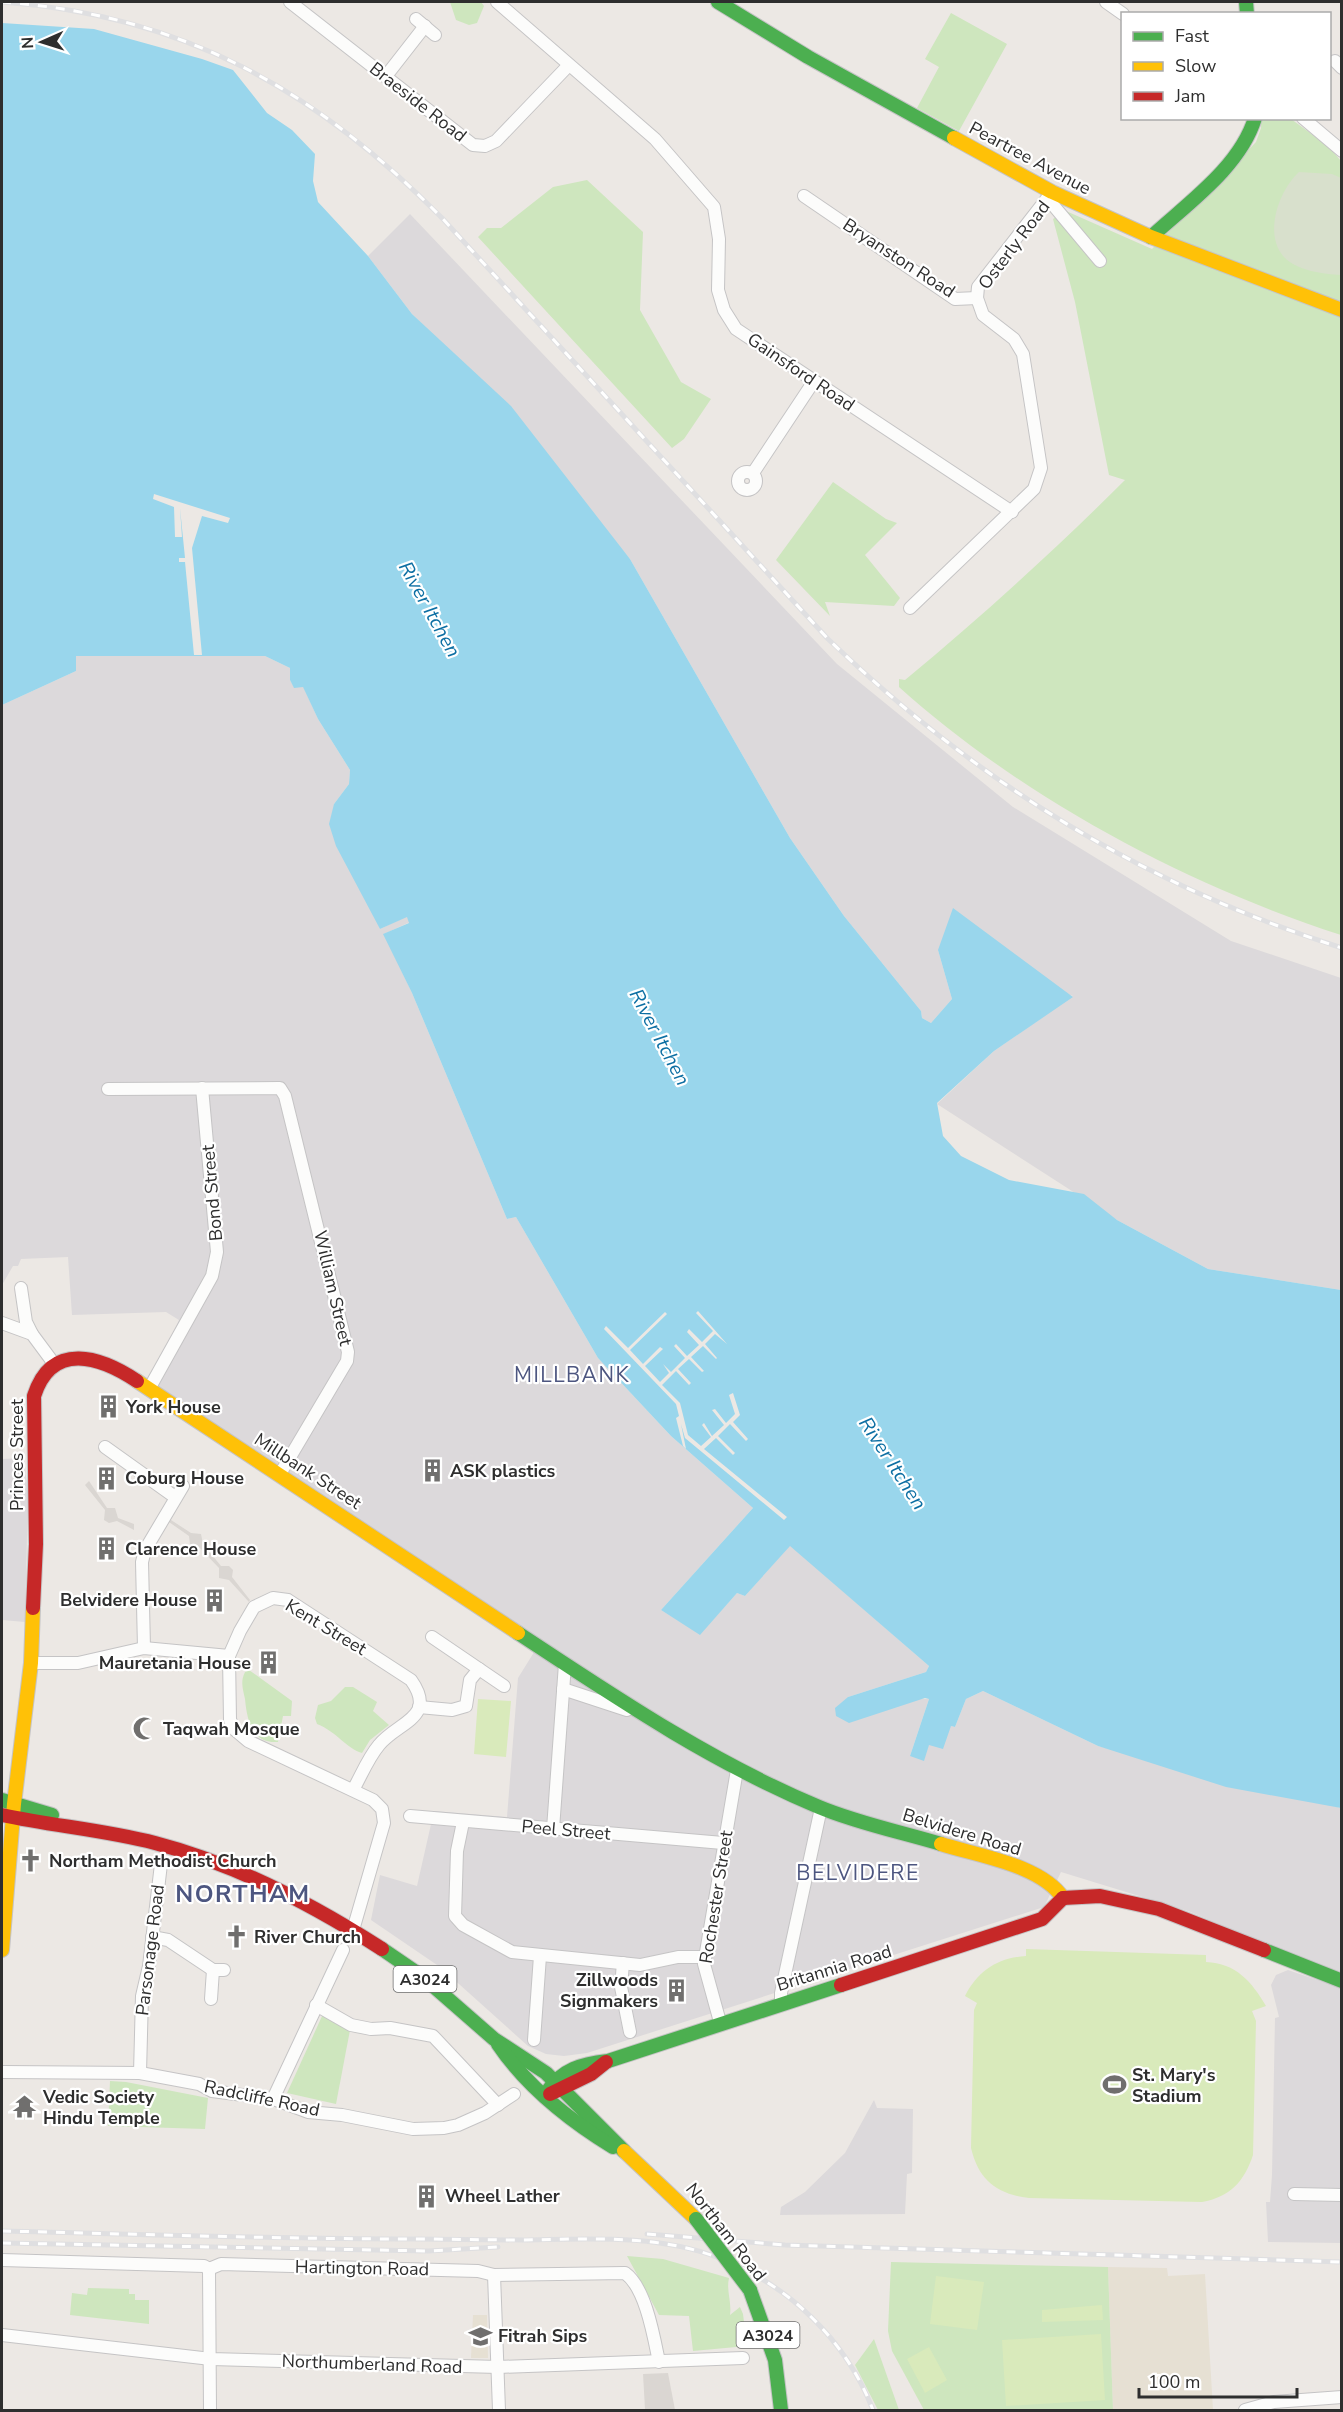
<svg xmlns="http://www.w3.org/2000/svg" width="1343" height="2412" font-family="'Nunito Sans',sans-serif">
<style>
.industrial{fill:#dcd9db}
.education{fill:#e6e0d3}
.green{fill:#cee6be}
.cemetery{fill:#d8e0cc}
.pitch{fill:#d9eabb}
.plaza{fill:#dad6d2}
.water{fill:#99d6ec}
.pier{fill:#ece8e4}
.lines{fill:none;stroke-linecap:round;stroke-linejoin:round}
.street-casing{stroke:#c5c4c5;stroke-width:14}
.fast-casing{stroke:#c5c4c5;stroke-width:16}
.slow-casing{stroke:#c5c4c5;stroke-width:16}
.jam-casing{stroke:#c5c4c5;stroke-width:16}
.street{stroke:#fcfcfb;stroke-width:12}
.fast{stroke:#4caf50;stroke-width:14}
.slow{stroke:#ffc107;stroke-width:14}
.jam{stroke:#c62828;stroke-width:14}
.rail-casing{stroke:#dfdfe1;stroke-width:5}
.rail{stroke:#fff;stroke-width:3;stroke-dasharray:9;stroke-linecap:butt}
.fast-bridge-casing{stroke:#c6c5c4;stroke-width:16;stroke-linecap:butt}
.fast-bridge{stroke:#4caf50;stroke-width:14}
.labels{text-anchor:middle;stroke-width:4.5;stroke-linejoin:round;paint-order:stroke}
.shield{fill:#fff;stroke:#6d6d6d;stroke-width:1.5}
.shield-label{font-size:16px;font-weight:bold;fill:#2e2e2e}
.street-label{font-size:18px;fill:#2e2e2e;stroke:#fff}
.poi-label{font-size:18px;font-weight:bold;fill:#2e2e2e;stroke:#fff;text-anchor:start}
.water-label{font-size:20px;font-style:italic;fill:#0d6fa3;stroke:#fff}
.quarter-label{font-size:21px;letter-spacing:1.5px;fill:#4d5680;stroke:#fff}
.district-label{font-size:24px;font-weight:bold;letter-spacing:1.5px;fill:#4d5680;stroke:#fff}
</style>
<rect width="100%" height="100%" fill="#ece8e4"/>
<g class="industrial">
<polygon points="410,214 837,664 1013,807 1231,941 1341,978 1341,1290 1208,1269 1117,1220 937,1104 994,1051 1073,996 938,950 952,999 931,1023 922,1018 921,1011 844,916 790,838 630,559 443,344 412,314 368,256"/>
<polygon points="194,655 265,656 290,668 290,680 294,687 303,686 318,719 350,770 349,784 334,804 380,929 407,916 410,922 384,934 412,993 507,1219 516,1217 598,1358 671,1436 753,1508 661,1610 700,1634 737,1593 745,1596 790,1545 929,1666 926,1672 848,1697 929,1699 910,1756 929,1745 951,1726 955,1727 966,1699 983,1691 1098,1746 1341,1808 1341,1975 1188,1911 1061,1872 1044,1907 587,2053 564,2056 546,2054 528,2046 440,1967 371,1920 380,1875 417,1886 434,1811 507,1817 518,1678 536,1649 144,1395 179,1320 166,1312 72,1315 68,1257 21,1259 18,1266 13,1266 2,1285 2,705 76,671 75,656"/>
<polygon points="24,1458 28,1493 25,1622 2,1620 2,1459"/>
<polygon points="1288,1970 1341,1988 1341,2243 1268,2242 1266,2202 1270,2202 1272,2175 1275,2018 1279,2017 1271,1985 1276,1975"/>
<polygon points="874,2100 877,2108 913,2109 912,2173 907,2174 905,2214 780,2215 781,2207 805,2192 845,2153"/>
</g>
<g class="education">
<polygon points="1108,2267 1167,2268 1168,2276 1205,2274 1213,2410 1113,2410"/>
<polygon points="473,2315 487,2315 488,2358 471,2358"/>
</g>
<g class="green">
<polygon points="450,2 481,2 484,6 477,23 469,25 456,20"/>
<polygon points="951,13 1007,44 959,131 917,108 939,67 925,59"/>
<path d="M1261,119H1291L1328,146L1341,161V935C1184,884 1023,798 899,687V679L905,680C982,616 1055,550 1125,480L1109,475L1075,302L1053,219L1066,211L1152,249L1256,142L1261,128Z"/>
<polygon points="587,180 643,232 640,310 681,382 711,399 684,439 672,448 478,237 487,228 501,228 553,187"/>
<polygon points="833,482 886,519 897,523 865,555 900,598 894,606 825,602 830,616 776,560"/>
<path d="M249,1670L292,1701L291,1716H283L278,1742C252,1744 247,1720 245,1699C243,1689 240,1682 245,1672Z"/>
<path d="M345,1687H353L377,1702L373,1711L389,1725L370,1740L362,1753C346,1748 337,1732 317,1724L315,1718L318,1705L331,1701Z"/>
<polygon points="323,2014 350,2030 336,2104 287,2093"/>
<polygon points="110,2081 126,2082 208,2098 205,2129 108,2126"/>
<path d="M627,2256L663,2259L729,2278C726,2291 732,2302 730,2315L740,2307L743,2314L747,2346L693,2351L689,2316L659,2315Z"/>
<polygon points="891,2262 1108,2267 1113,2410 924,2410 892,2351 888,2331"/>
<polygon points="88,2288 129,2289 129,2294 135,2294 135,2300 149,2300 149,2324 70,2315 72,2293 87,2295"/>
<polygon points="874,2339 899,2410 900,2410 878,2410 855,2365"/>
</g>
<path class="cemetery" d="M1299,172L1332,174L1341,178V275C1324,274 1297,271 1284,257C1263,234 1279,190 1299,172Z"/>
<g class="pitch">
<polygon points="478,1699 511,1701 506,1757 474,1754"/>
<path d="M1026,1949L1206,1955V1962C1236,1963 1252,1982 1266,2006L1252,2011L1256,2021L1253,2155C1244,2182 1230,2197 1202,2202L1029,2198C997,2194 979,2181 971,2148L974,2010L977,2003L965,1996C978,1971 997,1958 1026,1956Z"/>
<polygon points="936,2276 984,2282 977,2330 930,2324"/>
<polygon points="1102,2305 1103,2320 1042,2322 1042,2310"/>
<polygon points="1101,2334 1105,2400 1006,2406 1002,2340"/>
<polygon points="929,2347 947,2380 925,2393 907,2359"/>
</g>
<g class="plaza">
<polygon points="89,1481 107,1508 115,1508 118,1518 134,1524 134,1530 117,1521 109,1523 104,1520 105,1510 85,1485"/>
<polygon points="171,1520 191,1533 201,1534 203,1544 221,1566 229,1566 233,1570 232,1577 250,1600 249,1602 229,1580 219,1578 219,1568 199,1547 190,1545 189,1536 169,1522"/>
<polygon points="668,2373 675,2410 645,2409 643,2374"/>
</g>
<polygon class="water" points="2,23 94,29 202,59 233,70 267,113 292,130 315,154 313,181 318,202 368,256 412,314 511,406 630,559 790,838 844,916 921,1011 922,1018 931,1023 952,999 938,950 953,908 1073,997 994,1051 937,1103 943,1136 961,1156 1009,1180 1084,1194 1117,1220 1208,1269 1341,1290 1341,1808 1226,1787 1098,1746 983,1691 966,1699 955,1727 951,1726 943,1749 929,1745 924,1761 910,1756 929,1699 925,1698 849,1723 836,1716 835,1708 848,1697 926,1672 929,1666 790,1546 745,1596 737,1593 700,1635 661,1610 753,1508 671,1436 598,1358 516,1217 507,1219 412,993 383,934 409,923 407,917 380,929 336,846 329,824 334,804 349,784 350,770 318,719 303,687 294,688 290,680 290,668 265,656 76,656 76,671 2,705"/>
<g class="pier">
<polygon points="154,494 230,518 228,523 202,516 192,548 202,655 194,655 185,562 179,562 179,558 185,558 180,508 182,537 175,537 174,507 153,499"/>
<polygon points="698,1311 727,1344 715,1334 705,1344 717,1358 716,1359 703,1346 691,1357 704,1371 702,1372 689,1359 678,1369 691,1383 689,1385 676,1371 662,1385 680,1403 688,1435 701,1446 711,1437 702,1425 704,1423 712,1436 724,1425 712,1410 715,1409 726,1423 735,1414 729,1395 733,1393 740,1415 733,1422 748,1439 746,1441 730,1424 718,1436 735,1453 733,1455 716,1438 704,1449 787,1517 784,1520 685,1438 681,1424 686,1449 683,1446 676,1418 679,1416 676,1404 604,1329 606,1326 628,1348 665,1312 667,1314 630,1350 643,1364 660,1347 663,1349 645,1366 660,1382 669,1373 663,1364 671,1372 685,1358 674,1346 676,1344 687,1356 699,1345 687,1332 689,1329 702,1342 713,1331 696,1313"/>
</g>
<g class="lines">
<defs>
<g id="street">
<polyline points="290,2 473,145 485,146 496,141 568,66"/>
<polyline points="497,2 655,139 714,207 719,239 718,290 724,310 736,329 1012,512"/>
<polyline points="1106,2 1123,14"/>
<polyline points="416,19 435,35"/>
<polyline points="1335,61 1342,68"/>
<polyline points="386,76 425,26"/>
<polyline points="1303,118 1342,151"/>
<polyline points="804,196 955,299 977,298"/>
<polyline points="1048,199 1100,261"/>
<circle cx="747" cy="481" r="9"/>
<polyline points="753,473 814,381"/>
<polyline points="910,608 1034,489 1041,468 1023,354 1014,339 983,315 977,298 978,287 1052,192"/>
<polyline points="108,1089 280,1088 285,1096 348,1352 347,1361 280,1474"/>
<polyline points="21,1288 26,1322 32,1334"/>
<polyline points="2,1323 32,1334 55,1365"/>
<polyline points="149,1389 212,1276 217,1252 202,1088"/>
<polyline points="105,1447 175,1497"/>
<polyline points="432,1637 504,1686"/>
<polyline points="144,1648 142,1562 145,1550 183,1486"/>
<polyline points="31,1663 78,1663 144,1648 229,1656"/>
<polyline points="563,1689 627,1710"/>
<polyline points="419,1707 452,1710 466,1706 470,1680 479,1669"/>
<path d="M353,1790C361,1776 368,1758 379,1745C397,1722 438,1718 411,1680L288,1600L273,1598L254,1607L240,1631L229,1656L230,1720L235,1730L248,1741L373,1800L382,1809L384,1823L353,1930"/>
<polyline points="410,1816 723,1843"/>
<polyline points="463,1822 457,1851 455,1916 463,1925 512,1952 640,1965 678,1957 705,1957"/>
<polyline points="553,1829 565,1664"/>
<polyline points="152,1937 168,1940 213,1970"/>
<polyline points="623,1963 621,1987 630,2032"/>
<polyline points="211,1999 213,1970 224,1970"/>
<polyline points="781,2003 781,1993 821,1808"/>
<polyline points="316,2005 351,2025 371,2029 390,2028 433,2036 498,2105"/>
<polyline points="720,2022 704,1964 737,1770"/>
<polyline points="534,2040 540,1956"/>
<polyline points="2,2072 140,2073 199,2084 212,2091 273,2099 308,2112 342,2115 413,2129 444,2128 458,2125 485,2113 514,2094"/>
<polyline points="140,2073 142,1996 149,1966 161,1864"/>
<polyline points="273,2099 343,1950"/>
<polyline points="1294,2194 1342,2195"/>
<path d="M2,2260L204,2266L209,2269L221,2264L478,2271L494,2275L625,2273C646,2288 654,2338 659,2362"/>
<polyline points="209,2269 210,2410"/>
<polyline points="494,2275 499,2410"/>
<polyline points="2,2335 211,2359 498,2367 743,2358"/>
<polyline points="1245,2410 1274,2402 1342,2397"/>
</g>
<g id="fast">
<polyline points="718,2 808,57 954,138"/>
<polyline points="1246,2 1247,14"/>
<path d="M1151,237C1188,203 1240,167 1255,118"/>
<path d="M518,1633C615,1697 711,1762 819,1807C857,1823 901,1832 941,1844"/>
<polyline points="2,1800 52,1815"/>
<polyline points="382,1949 423,1977 494,2039 546,2073 624,2151"/>
<polyline points="1264,1950 1342,1981"/>
<path d="M498,2044C527,2087 569,2120 613,2147"/>
<path d="M547,2092C562,2069 582,2064 608,2061L841,1985"/>
<polyline points="750,2290 775,2360 781,2410"/>
</g>
<g id="slow">
<polyline points="954,138 1052,192 1151,237 1342,310"/>
<polyline points="137,1381 518,1633"/>
<path d="M941,1844C979,1856 1041,1865 1063,1898"/>
<polyline points="2,1950 14,1804 31,1663 33,1608"/>
<polyline points="624,2151 696,2219"/>
</g>
<g id="jam">
<path d="M33,1608L36,1544L34,1396C52,1340 101,1357 137,1381"/>
<path d="M2,1815C53,1826 105,1830 155,1843C236,1864 312,1904 382,1949"/>
<polyline points="1063,1898 1100,1896 1159,1909 1264,1950"/>
<polyline points="841,1985 1042,1919 1063,1898"/>
<polyline points="550,2094 591,2074 606,2062"/>
</g>
</defs>
<use href="#street" class="street-casing"/>
<use href="#fast" class="fast-casing"/>
<use href="#slow" class="slow-casing"/>
<use href="#jam" class="jam-casing"/>
<use href="#street" class="street"/>
<use href="#fast" class="fast"/>
<use href="#slow" class="slow"/>
<use href="#jam" class="jam"/>
<defs>
<g id="rail">
<path d="M2,2C183,15 316,90 442,218L828,639C978,783 1143,885 1342,948"/>
<path d="M2,2231C139,2234 276,2239 414,2239C450,2239 486,2240 523,2240C588,2239 658,2234 719,2258C789,2285 846,2340 873,2410"/>
<polyline points="647,2234 785,2245 1342,2262"/>
<polyline points="2,2243 428,2251 498,2247"/>
</g>
</defs>
<use href="#rail" class="rail-casing"/>
<use href="#rail" class="rail"/>
<defs>
<polyline id="fast-bridge" points="696,2219 750,2290"/>
</defs>
<use href="#fast-bridge" class="fast-bridge-casing"/>
<use href="#fast-bridge" class="fast-bridge"/>
</g>
<defs>
<symbol id="building-bare" viewBox="-9 -9 18 18"><path d="M-4-6H4V6H1V3H-1V6H-4ZM-2.5-4.3h1.7v1.8h-1.7ZM.8-4.3h1.7v1.8H.8ZM-2.5-1h1.7V.8h-1.7ZM.8-1h1.7V.8H.8Z" fill="#706f6e" stroke="#fff" stroke-width="2.5" paint-order="stroke"/></symbol>
<symbol id="mosque-bare" viewBox="-9 -9 18 18"><path d="M3.5-4.9A6 6 0 1 0 3.5 4.9A5 5 0 1 1 3.5-4.9Z" fill="#706f6e" stroke="#fff" stroke-width="2.5" paint-order="stroke"/></symbol>
<symbol id="church-bare" viewBox="-9 -9 18 18"><path d="M-1.2-6h2.4v3.5h3.3v2.4h-3.3V6h-2.4V-.1h-3.3v-2.4h3.3Z" fill="#706f6e" stroke="#fff" stroke-width="2.5" paint-order="stroke"/></symbol>
<symbol id="stadium-bare" viewBox="-9 -9 18 18"><path d="M0-5a6.5 5 0 1 0 0 10a6.5 5 0 1 0 0-10ZM-3.5-1.8h7v3.6h-7Z" fill="#706f6e" stroke="#fff" stroke-width="2.5" paint-order="stroke"/></symbol>
<symbol id="temple-bare" viewBox="-9 -9 18 18"><path d="M0-6L5-2H3V0L6.5 2.5H4V6H1.5V3h-3V6H-4V2.5H-6.5L-3 0V-2H-5Z" fill="#706f6e" stroke="#fff" stroke-width="2.5" paint-order="stroke"/></symbol>
<symbol id="school-bare" viewBox="-9 -9 18 18"><path d="M0-5L7-2L0 1L-7-2ZM-4 1L0 2.5L4 1V4Q0 6-4 4Z" fill="#706f6e" stroke="#fff" stroke-width="2.5" paint-order="stroke"/></symbol>
</defs>
<g fill-rule="evenodd">
<use href="#building-bare" x="92" y="1390" width="33" height="33"/>
<use href="#building-bare" x="416" y="1454" width="33" height="33"/>
<use href="#building-bare" x="90" y="1462" width="33" height="33"/>
<use href="#building-bare" x="90" y="1532" width="33" height="33"/>
<use href="#building-bare" x="198" y="1584" width="33" height="33"/>
<use href="#building-bare" x="252" y="1646" width="33" height="33"/>
<use href="#mosque-bare" x="128" y="1712" width="33" height="33"/>
<use href="#church-bare" x="14" y="1844" width="33" height="33"/>
<use href="#church-bare" x="220" y="1920" width="33" height="33"/>
<use href="#building-bare" x="660" y="1974" width="33" height="33"/>
<use href="#stadium-bare" x="1098" y="2068" width="33" height="33"/>
<use href="#temple-bare" x="8" y="2090" width="33" height="33"/>
<use href="#building-bare" x="410" y="2180" width="33" height="33"/>
<use href="#school-bare" x="464" y="2320" width="33" height="33"/>
</g>
<g class="labels">
<g class="shield">
<rect x="393.5" y="1966" width="63" height="26" rx="4.5"/>
<rect x="736.5" y="2322" width="63" height="26" rx="4.5"/>
</g>
<g class="shield-label">
<text x="425" y="1985">A3024</text>
<text x="768" y="2341">A3024</text>
</g>
<g class="street-label">
<text transform="translate(418 102) rotate(38)" y="6">Braeside Road</text>
<text transform="translate(1030 158) rotate(28)" y="6">Peartree Avenue</text>
<text transform="translate(1014 245) rotate(-53)" y="6">Osterly Road</text>
<text transform="translate(899 258) rotate(33)" y="6">Bryanston Road</text>
<text transform="translate(801 372) rotate(34)" y="6">Gainsford Road</text>
<text transform="translate(212 1193) rotate(-95)" y="6">Bond Street</text>
<text transform="translate(333 1288) rotate(77)" y="6">William Street</text>
<text transform="translate(17 1455) rotate(-90)" y="6">Princes Street</text>
<text transform="translate(308 1471) rotate(33)" y="6">Millbank Street</text>
<text transform="translate(326 1627) rotate(31)" y="6">Kent Street</text>
<text transform="translate(566 1830) rotate(5)" y="6">Peel Street</text>
<text transform="translate(962 1832) rotate(17)" y="6">Belvidere Road</text>
<text transform="translate(716 1897) rotate(-81)" y="6">Rochester Street</text>
<text transform="translate(150 1950) rotate(-83)" y="6">Parsonage Road</text>
<text transform="translate(834 1968) rotate(-17)" y="6">Britannia Road</text>
<text transform="translate(262 2098) rotate(12)" y="6">Radcliffe Road</text>
<text transform="translate(726 2232) rotate(52)" y="6">Northam Road</text>
<text transform="translate(362 2268) rotate(1)" y="6">Hartington Road</text>
<text transform="translate(372 2364) rotate(2)" y="6">Northumberland Road</text>
</g>
<g class="poi-label">
<text x="126" y="1413">York House</text>
<text x="450" y="1477">ASK plastics</text>
<text x="125" y="1484">Coburg House</text>
<text x="125" y="1555">Clarence House</text>
<text x="197" y="1606" text-anchor="end">Belvidere House</text>
<text x="251" y="1669" text-anchor="end">Mauretania House</text>
<text x="163" y="1735">Taqwah Mosque</text>
<text x="49" y="1867">Northam Methodist Church</text>
<text x="254" y="1943">River Church</text>
<text x="658" y="1986" text-anchor="end">Zillwoods<tspan x="658" dy="21">Signmakers</tspan></text>
<text x="1132" y="2081">St. Mary's<tspan x="1132" dy="21">Stadium</tspan></text>
<text x="43" y="2103">Vedic Society<tspan x="43" dy="21">Hindu Temple</tspan></text>
<text x="445" y="2202">Wheel Lather</text>
<text x="498" y="2342">Fitrah Sips</text>
</g>
<g class="water-label">
<text transform="translate(430 609) rotate(61)" y="7">River Itchen</text>
<text transform="translate(660 1037) rotate(62)" y="7">River Itchen</text>
<text transform="translate(893 1463) rotate(57)" y="7">River Itchen</text>
</g>
<g class="quarter-label">
<text x="572" y="1382">MILLBANK</text>
<text x="858" y="1880">BELVIDERE</text>
</g>
<g class="district-label">
<text x="243" y="1902">NORTHAM</text>
</g>
</g>
<rect width="1343" height="2412" fill="none" stroke="#2e2e2e" stroke-width="6"/>
<rect x="1121" y="12" width="210" height="108" fill="#ffffff" stroke="#ababab" stroke-width="1.5"/>
<rect x="1133" y="32" width="30" height="9" fill="#4caf50" stroke="#ababab" stroke-width="1.5"/>
<text x="1175" y="42" font-size="18" fill="#2e2e2e">Fast</text>
<rect x="1133" y="62" width="30" height="9" fill="#ffc107" stroke="#ababab" stroke-width="1.5"/>
<text x="1175" y="72" font-size="18" fill="#2e2e2e">Slow</text>
<rect x="1133" y="92" width="30" height="9" fill="#c62828" stroke="#ababab" stroke-width="1.5"/>
<text x="1175" y="102" font-size="18" fill="#2e2e2e">Jam</text>
<g transform="translate(42 42) rotate(267)" stroke="#ffffff" stroke-width="4.5" paint-order="stroke">
<path d="M0-4.5L10 22L0 15L-10 22Z" fill="#2e2e2e"/>
<text y="-9" font-size="16" font-weight="bold" text-anchor="middle" fill="#2e2e2e">N</text>
</g>
<path d="M1139 2388v9h158v-9" fill="none" stroke="#2e2e2e" stroke-width="3"/>
<text x="1148" y="2388" font-size="18" fill="#2e2e2e" stroke="#ffffff" stroke-width="4.5" paint-order="stroke">100 m</text>
</svg>
